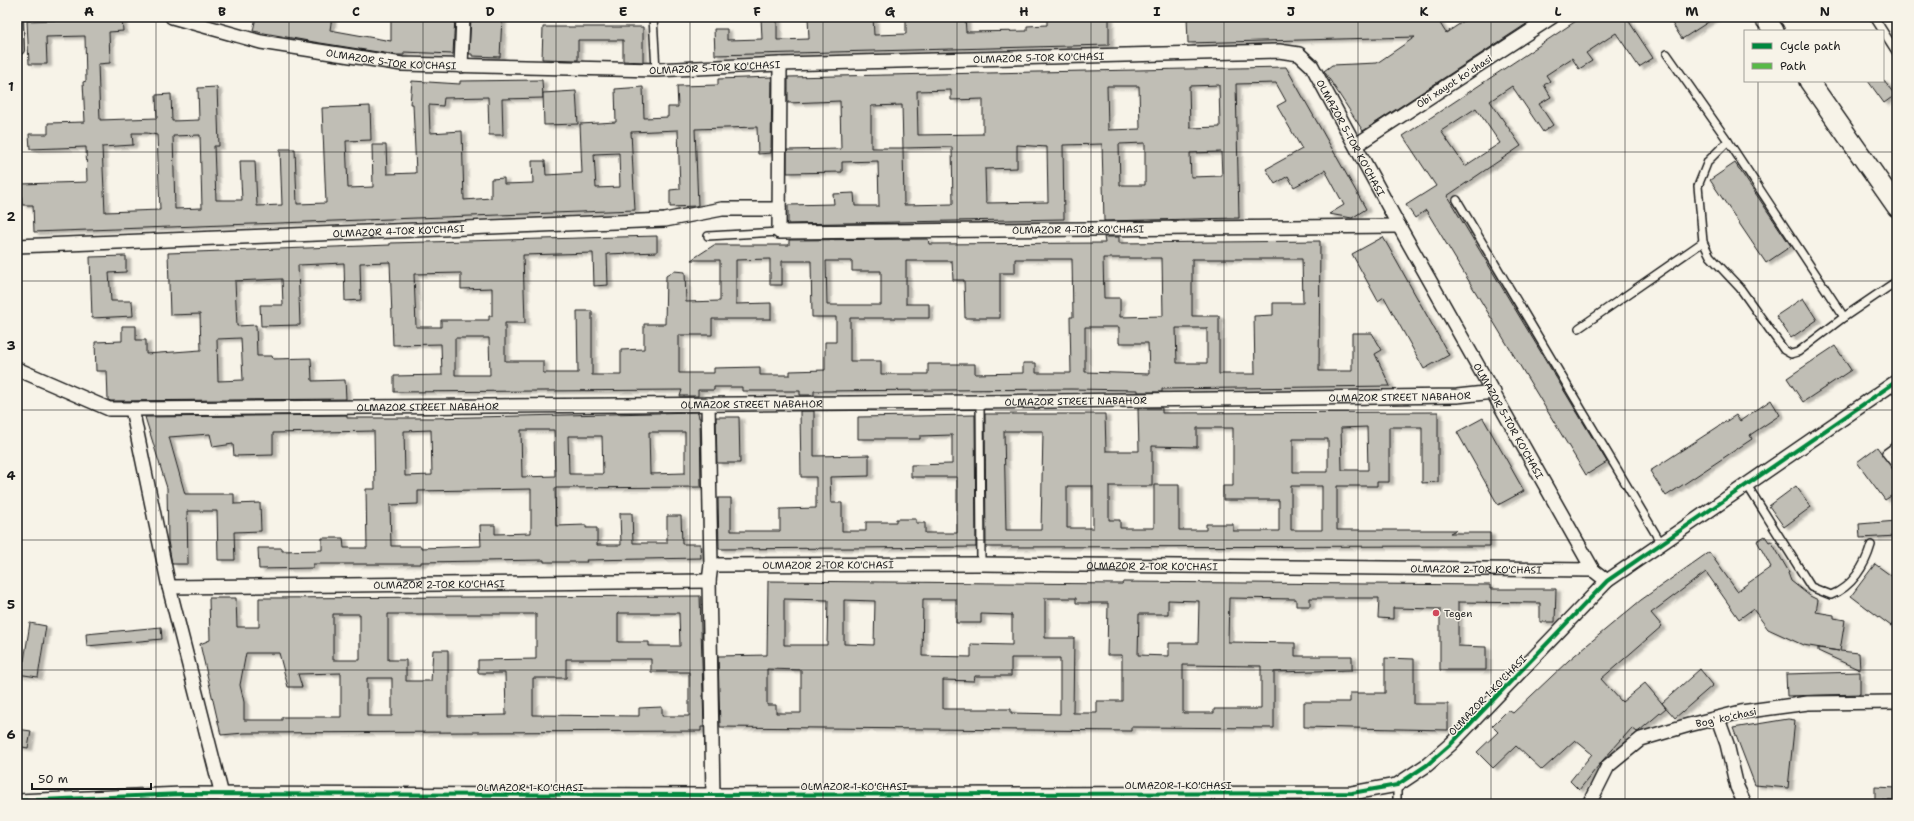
<svg xmlns="http://www.w3.org/2000/svg" width="1914" height="821" font-family="'Shantell Sans',sans-serif">
<style>
.building{fill:#c0beb5;stroke:#1c1c1c;fill-rule:evenodd;filter:url(#shadow)}
.lines{fill:none;stroke-linecap:round;stroke-linejoin:round}
.lane-casing{stroke:#1c1c1c;stroke-width:10}
.street-casing{stroke:#1c1c1c;stroke-width:16}
.secondary-casing{stroke:#1c1c1c;stroke-width:22}
.lane{stroke:#f7f3e8;stroke-width:7}
.street{stroke:#f7f3e8;stroke-width:13}
.secondary{stroke:#f7f3e8;stroke-width:19}
.quiet{stroke:#58b947;stroke-width:3;stroke-dasharray:6 3;stroke-linecap:butt}
.cycleway-casing{stroke:#f7f3e8;stroke-width:6}
.cycleway{stroke:#00873e;stroke-width:4}
.grid{fill:none;stroke:#1c1c1c;stroke-width:1;stroke-opacity:0.55}
.poi-dot{fill:#d1495b;stroke:#f7f3e8;stroke-width:1.5}
.labels{text-anchor:middle;stroke-width:3;stroke-linejoin:round;paint-order:stroke}
.street-label{font-size:10px;fill:#1c1c1c;stroke:#f7f3e8}
.poi-label{font-size:10px;fill:#1c1c1c;stroke:#f7f3e8;text-anchor:start}
.neatline{fill:none;stroke:#1c1c1c;stroke-width:1.5}
.grid-label{font-size:13px;text-anchor:middle;font-weight:bold;fill:#1c1c1c}
</style>
<defs>
<filter id="shadow"><feDropShadow dx="4.5" dy="2.5" stdDeviation="1" flood-color="#0004"/></filter>
</defs>
<rect width="100%" height="100%" fill="#f7f3e8"/>
<filter id="ink" filterUnits="userSpaceOnUse"><feTurbulence type="fractalNoise" baseFrequency=".025" numOctaves="2"/><feDisplacementMap in="SourceGraphic" scale="8" xChannelSelector="R" yChannelSelector="G"/><feConvolveMatrix kernelMatrix="1 2 1 2 8 2 1 2 1" color-interpolation-filters="sRGB"/></filter>
<g filter="url(#ink)">
<g class="building">
<polygon points="256,17 283,17 299,20 300,17 332,17 330,30 391,41 391,17 455,17 453,54 404,52 404,55 397,55 314,42 253,31"/>
<polygon points="471,17 502,17 500,57 472,56 472,54 469,54"/>
<polygon points="761,17 777,17 777,40 809,39 808,17 873,17 874,35 906,34 906,17 965,17 966,32 1027,31 1027,26 1047,25 1047,17 1109,17 1109,45 715,55 714,29 727,29 727,40 762,39"/>
<polygon points="1187,17 1436,17 1446,33 1470,17 1537,17 1363,131 1324,71 1332,65 1377,63 1415,37 1188,43"/>
<path d="M1582,17H1626L1653,58L1639,67L1616,33L1586,53L1592,61L1579,69L1572,58L1546,75L1550,81L1544,85L1551,97L1539,104L1553,125L1543,132L1512,86L1490,101L1521,146L1447,196L1607,462L1586,475L1426,210L1415,218L1406,205L1436,186L1403,136ZM1476,108L1500,143L1465,166L1441,131Z"/>
<polygon points="1668,17 1716,17 1682,39"/>
<path d="M122,18L123,31L109,32L110,63L98,64L100,120L157,118L156,95L171,94L172,121L199,120L198,88L217,87L219,146H214L216,200H242L240,161H255L257,206L282,205L280,149H295L297,204L326,203L322,108L370,106L371,140L346,141L348,188L373,187L372,145H386L387,174L416,173L413,104H410L412,81L460,84V81L542,80L543,98L502,99L503,135H489L488,97L444,98L443,106L429,105L430,133L462,131L464,200L491,198V179L504,178V184L533,183L532,161H545L546,175L582,173L580,124L616,122L615,89L643,87L644,118L668,117V107H678L677,86L718,85V79L772,77L771,153L758,154L757,127L695,129L698,205L696,206L670,207V190L680,189L678,130L631,132L635,210L34,232L33,205H22L21,184L87,182L86,147L30,149L29,134H48V123L85,122L83,82L86,81L85,36L46,37L47,64H29L27,21ZM132,133H147L157,135L160,210L105,212L102,147L133,145ZM200,135L202,208L175,209L173,136ZM619,153L620,187L596,188L594,154Z"/>
<polygon points="543,27 643,27 643,62 623,61 623,40 578,40 578,60 542,59"/>
<path d="M1286,67L1366,209L1352,218L1329,214L1344,205L1325,170L1294,187L1288,176L1275,184L1266,169L1302,149L1277,106L1286,101L1276,83L1236,84L1239,218L1104,221L1102,144L1063,145L1064,219L788,224V205L834,204L833,194L854,193L855,206H879L878,161L842,162V172L787,173V150L841,149L840,101L788,103V77ZM1219,85L1220,127L1190,128L1189,86ZM1107,86H1139L1140,129L1108,130ZM951,90V100L983,99V134L918,135L917,91ZM902,105L903,148H871V106ZM1145,143V185H1120L1119,144ZM1017,145L1047,147L1048,202L986,203L985,169L1017,168ZM952,147L953,204L904,205L903,148ZM1221,152L1222,176L1191,177L1190,153Z"/>
<polygon points="1868,81 1884,81 1895,95 1884,103"/>
<polygon points="576,91 578,124 544,125 543,93"/>
<polygon points="1735,163 1791,246 1766,263 1710,180"/>
<path d="M657,236V252L607,254L608,285L594,286L593,253L523,255L525,323H505V361H543V373H578L577,311H592V375H621V350L644,349V324H665L666,276L674,271L685,272L686,302L720,301V260H691L714,245H789V240L928,239L929,244L1105,243L1104,237H1119V243L1320,241L1319,371H1352V333H1372L1382,350L1375,354L1390,386L1162,389V392H1138V390L1071,389L814,391V395H800V391H742V387H714V390H698V396H680L682,390L394,392V376L442,375L441,344L393,345L390,262L360,263L361,300L345,301L344,263L298,265L300,325L261,326L260,305H283L282,279L235,281L237,326L256,325L257,356H272L273,359L311,358L312,381L345,380L346,399L111,401L108,400L107,371H96L95,342L122,341V326H136V340H146V354L201,350L200,314L170,315L168,253L390,245V243ZM1103,258H1162L1163,316L1120,317V298H1104ZM770,259V285H782V261H811L812,317H836V342H825V370L790,371V375H760V367L714,368V373H679V335H712V319H771V303L736,304V260ZM1015,259H1072L1073,317H1070L1071,373H1036V363H1023V373L975,374V364H928V374H881V361H850V318H929V304H906V261H952L953,280H964L965,318H1000V273H1015ZM1192,259H1302L1303,303H1273V315L1254,316L1255,374H1219V316H1192ZM826,261H852V271H881V305H827ZM461,273V289L492,288V316H489V320H441V327H416L414,274ZM1085,327H1119V343H1148L1149,374L1085,372ZM1176,328H1207V363H1177ZM241,338L243,380L218,381L217,339ZM455,338H489L490,375H455Z"/>
<polygon points="1383,237 1449,355 1424,369 1384,297 1378,301 1352,254"/>
<polygon points="126,256 126,272 109,273 111,301 132,301 133,316 92,318 90,257"/>
<polygon points="1803,298 1817,320 1791,338 1776,316"/>
<polygon points="1835,346 1851,370 1803,402 1787,378"/>
<polygon points="1771,400 1780,415 1750,435 1752,439 1666,496 1650,471 1736,415 1740,421"/>
<path d="M1138,408H1162V413L1438,412V482L1422,483V427H1389V482H1377V486H1337V530H1456L1450,533H1490V546L986,547L985,414H1105L1106,451H1139ZM1367,427L1368,470H1342L1341,428ZM1197,428H1233V486H1223V500H1279V531H1233V524H1206V530H1179V485H1154V528H1120V520H1109V486H1152V446L1197,447ZM1004,431H1043L1041,530H1006ZM1293,439H1328V472H1293ZM1067,486H1093V528H1067ZM1291,486H1322V530H1291Z"/>
<polygon points="800,411 814,411 814,456 869,455 869,476 830,477 831,503 842,503 842,531 866,531 866,522 896,522 896,519 916,519 916,523 925,523 925,533 957,533 957,477 911,477 911,465 952,464 952,435 920,436 920,439 858,439 858,417 975,415 976,547 719,549 718,498 731,498 731,531 780,531 780,509 816,508 816,477 801,477"/>
<path d="M698,412L699,418H700L701,487L555,488L556,526L586,525V528H597V545H621L620,513H632L633,543H667V516H681L682,544H700L701,558L586,560L587,562H544V560L421,562V564H313V568L259,569L258,548H282V551L322,550V538H343L344,548H367L366,489H375L374,431L273,433V455L234,456L233,444L213,447L210,434L169,437L185,494H234V504L260,503L261,531L234,532L235,560H218L217,511H187L188,564H172L168,541L167,488L145,417L347,415V418H431ZM431,430L432,475L405,476L404,431ZM521,430H554L555,476L522,477ZM649,432H685V473L650,474ZM568,436H602L603,474H569ZM531,489V533L495,534V525H480L481,546L421,548V546H391L390,505L418,504V491Z"/>
<polygon points="716,417 739,417 740,463 717,463"/>
<polygon points="1483,418 1524,491 1498,505 1457,432"/>
<polygon points="1877,447 1897,475 1897,492 1885,500 1857,462"/>
<polygon points="1796,486 1811,507 1784,527 1769,506"/>
<polygon points="1897,521 1897,536 1860,538 1859,524"/>
<polygon points="1765,536 1769,542 1771,541 1789,572 1788,573 1791,581 1810,596 1818,600 1816,612 1834,615 1834,618 1845,620 1840,651 1859,653 1860,670 1818,651 1818,648 1839,651 1803,645 1768,629 1753,609 1739,619 1706,572 1651,613 1662,626 1601,679 1622,702 1645,683 1666,708 1639,731 1637,732 1632,728 1603,760 1579,790 1570,781 1592,754 1575,740 1542,770 1516,746 1493,768 1477,752 1498,732 1492,726 1508,710 1513,713 1569,660 1641,600 1709,552 1737,591 1771,567 1757,541"/>
<polygon points="1875,564 1897,580 1897,618 1891,626 1851,596"/>
<path d="M768,581L1122,584L1123,582L1490,585V589H1556L1555,622H1540V603L1458,602V646L1486,647V670H1440V609L1393,608V619L1378,618L1379,598H1310V606H1296V599L1229,598L1228,642L1295,643V656H1352V670L1274,672V728L1131,727V731L720,727L718,656L767,655ZM1045,598H1076V603H1108L1107,655H1122V701H1097V713H1073L1074,638H1045ZM784,599L828,600L827,645H784ZM923,599H956V623H981V614L1012,615V645L971,644V657L922,656ZM844,600L875,601L874,645L844,644ZM1168,600L1199,601L1198,643H1169V656L1138,655L1139,614H1168ZM1011,658H1060V714L1011,713V709H943V680L974,681L975,676H1011ZM1183,665L1261,666V709H1214V713H1183ZM767,669L801,670V713H776V705H767Z"/>
<path d="M700,596L704,727H701V731L244,733L221,735L200,644L210,640L209,598H236L237,627H259V598ZM618,613H679L680,646H649V642H618ZM333,614H360V660H333ZM388,614H536V659L478,660V673H505L506,715L448,716V650H433L431,681H406V660H388ZM246,653H279L288,687H302L298,674L341,673V717H282V720H244V702L240,685ZM566,659H651V672H689V716H662V707L639,708V716L533,715V678H566ZM367,678H392V716H367Z"/>
<polygon points="30,623 46,626 38,677 17,674 17,660 24,661"/>
<polygon points="161,627 162,639 87,646 86,634"/>
<polygon points="1385,658 1414,659 1414,704 1448,704 1448,730 1304,727 1304,702 1350,702 1350,693 1385,693"/>
<polygon points="1700,669 1713,685 1675,718 1662,703"/>
<polygon points="1860,672 1860,694 1787,696 1786,674"/>
<polygon points="1788,719 1795,720 1788,788 1755,785 1733,728"/>
<polygon points="17,729 31,731 28,748 17,746"/>
<polygon points="1875,787 1897,788 1897,801 1875,800"/>
</g>
<g class="lines">
<defs>
<g id="lane">
<polyline points="653,17 656,70"/>
<polyline points="1874,17 1897,53"/>
<polyline points="17,50 20,50 19,17"/>
<polyline points="1667,54 1728,141 1844,317 1897,281"/>
<polyline points="1728,141 1708,161 1698,186 1703,242 1710,256 1740,288 1784,350 1791,354 1798,352 1844,317"/>
<polyline points="1457,200 1661,543"/>
<polyline points="708,236 779,232"/>
<polyline points="1579,328 1703,242"/>
<polyline points="980,402 981,564"/>
<polyline points="1897,445 1886,453 1897,467"/>
<path d="M1747,485L1811,587L1831,595C1852,587 1865,566 1871,545"/>
<polyline points="1397,785 1397,804"/>
</g>
<g id="street">
<path id="s1" d="M172,17L261,42L402,64L656,70L780,64L1279,51L1299,54L1312,66L1399,226L1593,570L1607,581"/>
<path id="s2" d="M780,64L779,232L1399,226"/>
<polyline points="461,66 463,17"/>
<polyline points="1356,145 1552,17"/>
<path id="s3" d="M17,246L665,220L722,209H779"/>
<path id="s4" d="M17,369L109,409H132L980,402L1457,396L1494,392"/>
<polyline points="708,404 711,565 709,581 713,795"/>
<polyline points="132,409 169,587 222,795"/>
<path id="s5" d="M711,565L981,564L1593,570"/>
<path id="s6" d="M169,587L709,581"/>
<polyline points="1718,719 1727,744 1737,787 1745,804"/>
<polyline points="17,801 182,794 713,795 1352,793 1397,785 1427,765 1451,744 1607,581 1897,381"/>
<polyline points="1589,804 1608,766 1641,739 1689,725 1741,712 1808,703 1897,702"/>
</g>
<g id="secondary">
<polyline points="1764,17 1774,31"/>
<polyline points="1809,81 1897,207"/>
</g>
</defs>
<use href="#lane" class="lane-casing"/>
<use href="#street" class="street-casing"/>
<use href="#secondary" class="secondary-casing"/>
<use href="#lane" class="lane"/>
<use href="#street" class="street"/>
<use href="#secondary" class="secondary"/>
<polyline class="quiet" points="182,804 182,794"/>
<defs>
<polyline id="cycleway" points="17,801 182,794 713,795 1352,793 1397,785 1427,765 1451,744 1607,581 1897,381"/>
</defs>
<use href="#cycleway" class="cycleway-casing"/>
<use href="#cycleway" class="cycleway"/>
</g>
</g>
<path class="grid" d="M156,17V804M289,17V804M423,17V804M556,17V804M690,17V804M823,17V804M957,17V804M1091,17V804M1224,17V804M1358,17V804M1491,17V804M1625,17V804M1758,17V31M1758,81V804M17,152H1897M17,281H1897M17,410H1897M17,540H1897M17,670H1897"/>
<circle class="poi-dot" cx="1436" cy="613" r="4"/>
<g class="labels">
<g class="street-label">
<text dy="4" stroke="none"><textPath href="#s1" startOffset="872">OLMAZOR 5-TOR KO'CHASI</textPath></text>
<text dy="4" stroke="none"><textPath href="#s1" startOffset="224">OLMAZOR 5-TOR KO'CHASI</textPath></text>
<text dy="4" stroke="none"><textPath href="#s1" startOffset="548">OLMAZOR 5-TOR KO'CHASI</textPath></text>
<text transform="translate(1454 81) rotate(-33)" y="4">Obi xayot koʻchasi</text>
<text dy="4" stroke="none"><textPath href="#s1" startOffset="1232">OLMAZOR 5-TOR KO'CHASI</textPath></text>
<text dy="4" stroke="none"><textPath href="#s2" startOffset="467">OLMAZOR 4-TOR KO'CHASI</textPath></text>
<text dy="4" stroke="none"><textPath href="#s3" startOffset="382">OLMAZOR 4-TOR KO'CHASI</textPath></text>
<text dy="4" stroke="none"><textPath href="#s4" startOffset="1391">OLMAZOR STREET NABAHOR</textPath></text>
<text dy="4" stroke="none"><textPath href="#s4" startOffset="1067">OLMAZOR STREET NABAHOR</textPath></text>
<text dy="4" stroke="none"><textPath href="#s4" startOffset="743">OLMAZOR STREET NABAHOR</textPath></text>
<text dy="4" stroke="none"><textPath href="#s4" startOffset="419">OLMAZOR STREET NABAHOR</textPath></text>
<text dy="4" stroke="none"><textPath href="#s1" startOffset="1556">OLMAZOR 5-TOR KO'CHASI</textPath></text>
<text dy="4" stroke="none"><textPath href="#s5" startOffset="117">OLMAZOR 2-TOR KO'CHASI</textPath></text>
<text dy="4" stroke="none"><textPath href="#s5" startOffset="441">OLMAZOR 2-TOR KO'CHASI</textPath></text>
<text dy="4" stroke="none"><textPath href="#s5" startOffset="765">OLMAZOR 2-TOR KO'CHASI</textPath></text>
<text dy="4" stroke="none"><textPath href="#s6" startOffset="270">OLMAZOR 2-TOR KO'CHASI</textPath></text>
<text transform="translate(1487 695) rotate(-46)" y="4">OLMAZOR 1-KO'CHASI</text>
<text transform="translate(1726 717) rotate(-12)" y="4">Bogʻ koʻchasi</text>
<text x="1178" y="789">OLMAZOR 1-KO'CHASI</text>
<text x="854" y="790">OLMAZOR 1-KO'CHASI</text>
<text x="530" y="791">OLMAZOR 1-KO'CHASI</text>
</g>
<g class="poi-label">
<text x="1444" y="617">Tegen</text>
</g>
</g>
<rect width="1914" height="821" fill="none" stroke="#f7f3e8" stroke-width="44"/>
<rect x="1744" y="30" width="140" height="52" fill="#f7f3e8" stroke="#9f9d96"/>
<rect x="1752" y="43" width="20" height="6" fill="#00873e" stroke="#9f9d96"/>
<text x="1780" y="50" font-size="12" fill="#1c1c1c">Cycle path</text>
<rect x="1752" y="63" width="20" height="6" fill="#58b947" stroke="#9f9d96"/>
<text x="1780" y="70" font-size="12" fill="#1c1c1c">Path</text>
<path d="M32 783v6h119v-6" fill="none" stroke="#1c1c1c" stroke-width="2"/>
<text x="38" y="783" font-size="12" fill="#1c1c1c" stroke="#f7f3e8" stroke-width="3" paint-order="stroke">50 m</text>
<rect x="22" y="22" width="1870" height="777" class="neatline"/>
<g class="grid-label">
<text x="89" y="16">A</text>
<text x="222" y="16">B</text>
<text x="356" y="16">C</text>
<text x="490" y="16">D</text>
<text x="623" y="16">E</text>
<text x="757" y="16">F</text>
<text x="890" y="16">G</text>
<text x="1024" y="16">H</text>
<text x="1157" y="16">I</text>
<text x="1291" y="16">J</text>
<text x="1424" y="16">K</text>
<text x="1558" y="16">L</text>
<text x="1692" y="16">M</text>
<text x="1825" y="16">N</text>
<text x="11" y="91">1</text>
<text x="11" y="221">2</text>
<text x="11" y="350">3</text>
<text x="11" y="480">4</text>
<text x="11" y="609">5</text>
<text x="11" y="739">6</text>
</g>
</svg>
